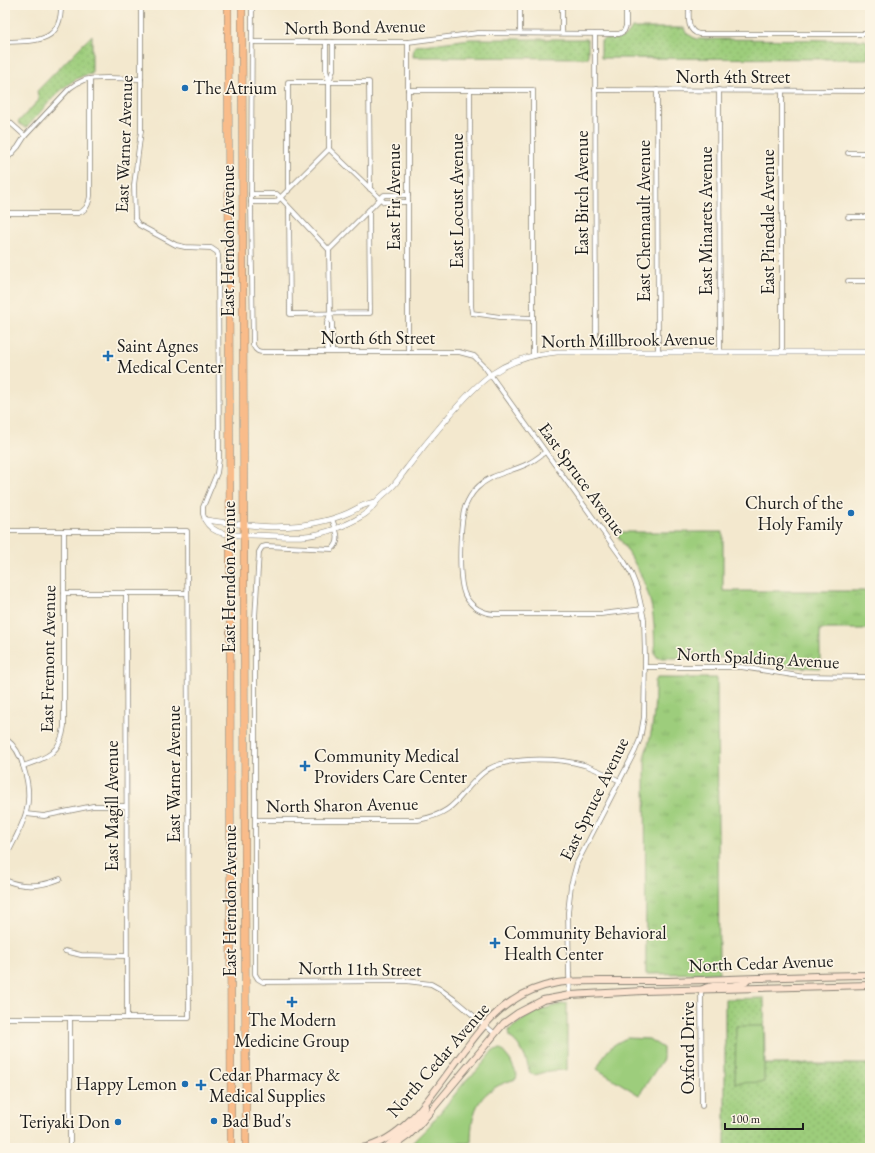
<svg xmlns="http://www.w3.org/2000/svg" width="875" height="1153" font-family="'EB Garamond',serif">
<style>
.grass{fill:url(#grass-tufts);stroke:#5c744c}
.park{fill:url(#park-dots);stroke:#5c744c}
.garden{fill:#9dcd7c;stroke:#5c744c}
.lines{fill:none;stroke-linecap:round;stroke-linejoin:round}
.minor-casing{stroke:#888275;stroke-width:5.5}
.tertiary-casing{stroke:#888275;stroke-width:6}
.secondary-casing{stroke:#888275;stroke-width:8}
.primary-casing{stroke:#888275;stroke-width:8}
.minor{stroke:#fff;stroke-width:4}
.tertiary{stroke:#fff;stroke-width:5}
.secondary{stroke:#fde4d0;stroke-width:6}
.primary{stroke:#f9bc8a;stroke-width:7}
.poi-dot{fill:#1f6fb2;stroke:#fcf5e5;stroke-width:1.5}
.labels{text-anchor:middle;stroke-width:3.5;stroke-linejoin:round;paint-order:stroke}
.street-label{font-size:18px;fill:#1c1c1c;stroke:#fcf5e5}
.poi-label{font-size:18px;fill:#1c1c1c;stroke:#fcf5e5;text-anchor:start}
</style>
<defs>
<pattern id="grass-tufts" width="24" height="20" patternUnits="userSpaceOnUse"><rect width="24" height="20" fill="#9dcd7c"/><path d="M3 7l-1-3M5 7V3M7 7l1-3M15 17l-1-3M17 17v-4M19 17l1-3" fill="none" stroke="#87af6b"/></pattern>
<pattern id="park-dots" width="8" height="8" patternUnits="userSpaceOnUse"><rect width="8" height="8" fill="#9dcd7c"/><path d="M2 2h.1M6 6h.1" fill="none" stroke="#87af6b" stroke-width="1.8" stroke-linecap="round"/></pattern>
</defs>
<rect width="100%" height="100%" fill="#fcf5e5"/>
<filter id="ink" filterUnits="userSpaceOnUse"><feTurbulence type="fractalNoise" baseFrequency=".025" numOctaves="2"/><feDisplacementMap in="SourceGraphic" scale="8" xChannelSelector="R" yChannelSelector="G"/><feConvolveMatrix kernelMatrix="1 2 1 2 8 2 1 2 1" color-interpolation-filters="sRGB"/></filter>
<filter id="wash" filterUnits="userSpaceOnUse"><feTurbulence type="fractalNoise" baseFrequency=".012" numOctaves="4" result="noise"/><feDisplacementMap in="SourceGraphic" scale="16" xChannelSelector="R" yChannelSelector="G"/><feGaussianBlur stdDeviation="0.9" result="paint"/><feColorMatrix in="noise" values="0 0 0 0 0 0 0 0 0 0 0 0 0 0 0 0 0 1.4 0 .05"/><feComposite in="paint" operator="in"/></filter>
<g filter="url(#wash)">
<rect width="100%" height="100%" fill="#f3e8ce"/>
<g class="grass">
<path d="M615,532H723V591H870V629H820V668L793,667L733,658H658L655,654C654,642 655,629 653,616C649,585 633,558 615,532Z"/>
<path d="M658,678H717L719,973L646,974L645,754C654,730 655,706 655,681Z"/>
<path d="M567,1003V1070L549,1071L535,1075L530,1073C526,1058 522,1046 510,1037L509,1030C528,1015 543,1007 567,1003Z"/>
</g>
<g class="park">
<path d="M632,28H684L686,33L696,39L865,40L868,43V59L601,58V41L603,39C615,39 626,41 632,28Z"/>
<path d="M92,35V74C67,76 44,109 27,127H24L18,122L39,100L37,91Z"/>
<polygon points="470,39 586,39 588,40 588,58 413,57 414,47 416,46"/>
<polygon points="764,998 765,1064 870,1064 870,1148 725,1148 725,999"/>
</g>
<g class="garden">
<polygon points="736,1026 764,1026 764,1082 735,1083"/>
<path d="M627,1038L649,1039L663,1048V1059L639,1095L597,1069C605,1052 610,1045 627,1038Z"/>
<path d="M501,1049L510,1060L517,1075L516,1079C480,1089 471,1107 471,1143H412L430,1125L468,1078L476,1072L493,1050Z"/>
</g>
</g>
<g filter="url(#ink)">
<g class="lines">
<defs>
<g id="minor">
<polyline points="141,5 141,131 134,185 135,219 139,225 176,245 185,247 211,248 217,252 218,255 219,459 217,473 203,507 203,514 205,520"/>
<path d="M252,5L251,202L253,345C256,351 258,352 265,352H459L474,356L484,366L624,561L631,573L637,588L644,619L645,658L644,717L640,739L635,751L577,863L571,885L568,912L569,974L570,995"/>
<polyline points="520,5 520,33"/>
<path d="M689,5C689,16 686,31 699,34H870"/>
<polyline points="562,33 562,5"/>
<polyline points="595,34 596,352"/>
<path d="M5,42C34,41 62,44 61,5"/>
<polyline points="252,42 408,42 478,33 619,34 624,31 626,26 626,5"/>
<polyline points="326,42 326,70 329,82"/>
<polyline points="408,42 408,352"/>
<polyline points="408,90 533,90 533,356"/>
<polyline points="470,90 471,305 472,313 500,317 533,318"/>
<polyline points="595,90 870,91"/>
<polyline points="657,90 658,352"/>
<polyline points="719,90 720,352"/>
<polyline points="782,91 782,352"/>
<polyline points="5,118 25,136"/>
<polyline points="329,149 329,82 333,70 333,42"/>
<polyline points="848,153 870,153"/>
<path d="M5,161L18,147L25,136L70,88C74,85 79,82 84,80C96,76 127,79 141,79"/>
<polyline points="288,191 288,82 369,82 370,189"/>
<polyline points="251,194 277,194 329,250 384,195 408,195"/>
<polyline points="251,202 276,202 329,149 384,202 408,202"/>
<polyline points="289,209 290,314 370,313 369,210"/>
<path d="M5,213H78C86,211 89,204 90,196V79"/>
<polyline points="848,217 870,217"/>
<polyline points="329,250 330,314 332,323 332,351"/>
<polyline points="848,281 870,281"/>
<polyline points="327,351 327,323 330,314"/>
<path d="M545,452C539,457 532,462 525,465C507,473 490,474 476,489C471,494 468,500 465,507C460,524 457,582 466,597C472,607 482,613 494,614H601L643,609"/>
<path d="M332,519C336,529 342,542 332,549L266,546L262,547L259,552L255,618V974L258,979L263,982L406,981L431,984L440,989L455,1000L494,1033"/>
<polyline points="5,531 187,531 189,1018 5,1018"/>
<polyline points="64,593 187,593"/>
<polyline points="126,594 127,1018"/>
<polyline points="645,667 741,667 799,676 870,677"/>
<path d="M5,738C16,746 21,756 24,769C36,807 21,826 5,859"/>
<path d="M23,766C47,758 61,753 64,726V531"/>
<polyline points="26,814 44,816 93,806 126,806"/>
<path d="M256,820H418C458,813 457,795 483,773C503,755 559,758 584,765C596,769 608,775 620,781"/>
<path d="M5,880C23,888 43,886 60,879"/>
<polyline points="65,951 81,955 126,956"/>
<polyline points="701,990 702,1106"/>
<polyline points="70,1018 70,1148"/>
</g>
<g id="tertiary">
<path d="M205,520C214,537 235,535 251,535C269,535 287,537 305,536C324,534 346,526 362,516C371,511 371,508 377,501C381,496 387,492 392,487C398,481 402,474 407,468C419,452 432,436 445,421C478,381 502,357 557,352H870"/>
<path d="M205,520C243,525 282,531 319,522C329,520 339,517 348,513C359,508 364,503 376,502"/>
</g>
<g id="secondary">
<path d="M701,990C716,981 734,990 746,982L747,979"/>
<path d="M362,1148C426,1137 458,1035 512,1001C525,992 541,986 557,983C571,981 587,981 602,981C624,981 646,981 668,981C735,980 803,975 870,975"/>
<polyline points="385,1148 414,1123 422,1115 426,1106"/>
<polyline points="391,1148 409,1135 419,1125 504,1023 518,1013 543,1000 570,995 643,991 870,985"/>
</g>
<g id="primary">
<polyline points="228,5 230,540 231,1148"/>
<polyline points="242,5 246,1148"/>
</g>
</defs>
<use href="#minor" class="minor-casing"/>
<use href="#tertiary" class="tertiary-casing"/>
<use href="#secondary" class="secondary-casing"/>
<use href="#primary" class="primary-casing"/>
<use href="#minor" class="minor"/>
<use href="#tertiary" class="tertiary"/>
<use href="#secondary" class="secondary"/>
<use href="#primary" class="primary"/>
</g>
</g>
<g class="poi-dot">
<circle cx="185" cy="88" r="4"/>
<path d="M106 350h4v4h4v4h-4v4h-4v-4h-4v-4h4z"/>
<circle cx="851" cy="513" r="4"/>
<path d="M303 760h4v4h4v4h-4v4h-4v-4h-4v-4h4z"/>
<path d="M493 937h4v4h4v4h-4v4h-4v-4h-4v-4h4z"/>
<path d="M290 996h4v4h4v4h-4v4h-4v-4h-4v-4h4z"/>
<circle cx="185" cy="1084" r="4"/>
<path d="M199 1079h4v4h4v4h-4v4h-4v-4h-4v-4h4z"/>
<circle cx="214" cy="1121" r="4"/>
<circle cx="118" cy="1122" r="4"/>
</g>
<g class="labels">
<g class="street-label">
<text transform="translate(355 27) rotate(-1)" y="6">North Bond Avenue</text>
<text x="733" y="83">North 4th Street</text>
<text transform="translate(124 144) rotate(-88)" y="6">East Warner Avenue</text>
<text transform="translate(582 193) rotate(-90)" y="6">East Birch Avenue</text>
<text transform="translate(394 197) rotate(-90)" y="6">East Fir Avenue</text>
<text transform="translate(457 201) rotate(-90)" y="6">East Locust Avenue</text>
<text transform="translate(644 221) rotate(-90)" y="6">East Chennault Avenue</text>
<text transform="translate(706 221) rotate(-90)" y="6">East Minarets Avenue</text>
<text transform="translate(768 222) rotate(-90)" y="6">East Pinedale Avenue</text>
<text transform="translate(228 241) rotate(-90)" y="6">East Herndon Avenue</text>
<text x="378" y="344">North 6th Street</text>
<text transform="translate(628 340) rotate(-1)" y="6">North Millbrook Avenue</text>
<text transform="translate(582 479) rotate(54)" y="6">East Spruce Avenue</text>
<text transform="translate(229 577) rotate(-90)" y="6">East Herndon Avenue</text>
<text transform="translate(758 658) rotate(3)" y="6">North Spalding Avenue</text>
<text transform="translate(48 659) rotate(-89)" y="6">East Fremont Avenue</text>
<text transform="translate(174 774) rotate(-90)" y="6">East Warner Avenue</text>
<text transform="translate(594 799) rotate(-64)" y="6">East Spruce Avenue</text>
<text transform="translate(342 805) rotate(-1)" y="6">North Sharon Avenue</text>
<text transform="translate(112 806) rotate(-90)" y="6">East Magill Avenue</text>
<text transform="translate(230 901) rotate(-90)" y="6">East Herndon Avenue</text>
<text transform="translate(761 963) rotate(-2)" y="6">North Cedar Avenue</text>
<text transform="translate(360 969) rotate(1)" y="6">North 11th Street</text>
<text transform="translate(688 1048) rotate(-90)" y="6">Oxford Drive</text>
<text transform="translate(438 1060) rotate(-49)" y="6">North Cedar Avenue</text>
</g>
<g class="poi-label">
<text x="193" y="94">The Atrium</text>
<text x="117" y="352">Saint Agnes<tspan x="117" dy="21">Medical Center</tspan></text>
<text x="843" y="509" text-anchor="end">Church of the<tspan x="843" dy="21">Holy Family</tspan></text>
<text x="314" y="762">Community Medical<tspan x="314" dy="21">Providers Care Center</tspan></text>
<text x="504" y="939">Community Behavioral<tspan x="504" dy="21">Health Center</tspan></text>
<text x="292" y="1026" text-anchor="middle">The Modern<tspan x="292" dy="21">Medicine Group</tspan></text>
<text x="209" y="1081">Cedar Pharmacy &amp;<tspan x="209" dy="21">Medical Supplies</tspan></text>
<text x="177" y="1090" text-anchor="end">Happy Lemon</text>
<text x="222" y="1127">Bad Bud's</text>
<text x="110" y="1128" text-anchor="end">Teriyaki Don</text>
</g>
</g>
<rect width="875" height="1153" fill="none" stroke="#fcf5e5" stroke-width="20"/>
<path d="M725 1123v6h78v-6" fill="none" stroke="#1c1c1c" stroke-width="2"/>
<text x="731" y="1123" font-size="12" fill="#1c1c1c" stroke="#fcf5e5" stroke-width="3" paint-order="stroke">100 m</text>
</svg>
